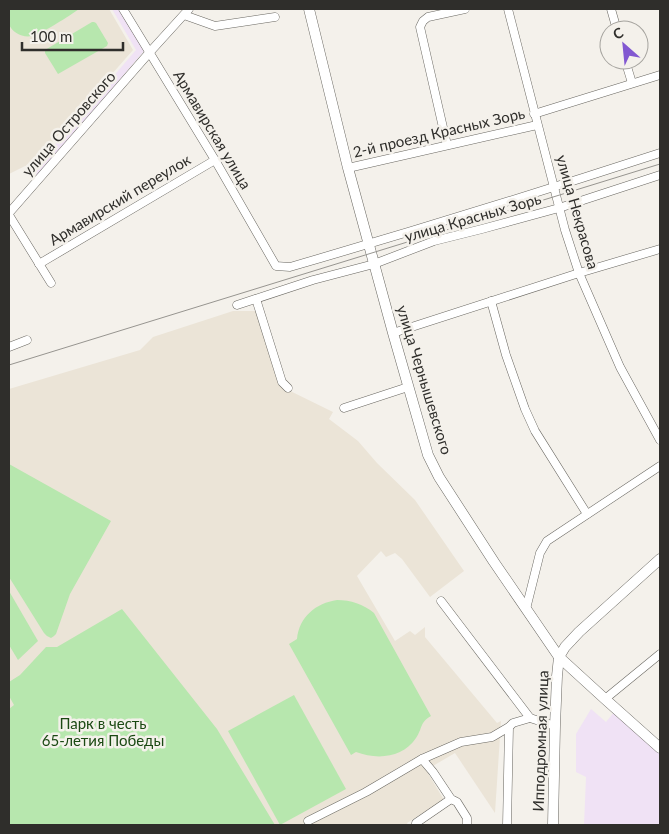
<svg xmlns="http://www.w3.org/2000/svg" width="669" height="834" font-family="Lato,sans-serif">
<style>
.built{fill:#ebe4d7}
.industrial{fill:#f0e2f5}
.green{fill:#b7e7ae}
.lines{fill:none;stroke-linecap:round;stroke-linejoin:round}
.minor-casing{stroke:#696761;stroke-width:9}
.tertiary-casing{stroke:#696761;stroke-width:11}
.minor{stroke:#fff;stroke-width:8}
.tertiary{stroke:#fff;stroke-width:10}
.tram{stroke:#979590;stroke-width:1}
.labels{text-anchor:middle;stroke-width:5;stroke-linejoin:round;paint-order:stroke}
.street-label{font-size:15px;fill:#2f2e2b;stroke:#f4f1eb}
.park-label{font-size:15px;fill:#1b4913;stroke:#f4f1eb}
</style>
<rect width="100%" height="100%" fill="#f4f1eb"/>
<g class="built">
<polygon points="9,9 109,9 133,50 32,165 25,166 9,174"/>
<polygon points="233,311 256,311 280,386 333,412 329,419 358,441 377,463 415,500 464,571 430,597 402,559 395,553 386,557 381,551 357,576 395,641 410,631 415,635 425,627 425,637 497,723 501,721 495,813 455,753 426,770 444,800 407,823 408,825 9,825 9,389 140,350 153,337"/>
</g>
<g class="industrial">
<polygon points="112,9 119,9 144,51 38,176 32,171 136,50"/>
<polygon points="591,709 606,722 615,711 660,751 660,825 584,825 586,777 576,772 576,734"/>
</g>
<g class="green">
<path d="M9,9H79C71,15 41,34 32,36C23,38 12,33 9,24C8,20 9,14 9,9Z"/>
<polygon points="92,22 94,22 96,23 108,43 107,46 58,74 45,53 45,50"/>
<polygon points="9,464 111,521 70,594 56,634 54,636 51,638 47,636 44,633 9,577"/>
<polygon points="9,591 38,641 18,660 9,645"/>
<path d="M337,600C351,600 363,604 374,613L431,716C419,723 423,728 416,738C403,758 377,760 356,752L351,755L289,644L297,639C299,617 316,603 337,600Z"/>
<polygon points="122,609 217,729 275,825 9,825 9,709 14,705 9,696 9,682 20,675 46,647 57,647"/>
<polygon points="294,695 346,789 280,825 228,731"/>
</g>
<g class="lines">
<defs>
<g id="minor">
<path d="M123,9L215,160L276,266L290,267C414,231 537,193 660,153"/>
<polyline points="508,9 565,230 579,273 620,367 660,440"/>
<polyline points="611,9 617,30"/>
<polyline points="184,15 215,26 275,17"/>
<polyline points="625,60 632,83"/>
<polyline points="534,114 660,75"/>
<polyline points="447,145 420,27 423,21 428,17 465,9"/>
<polyline points="348,168 537,125"/>
<polyline points="9,213 149,53 189,9"/>
<polyline points="9,215 51,283"/>
<polyline points="39,264 215,160"/>
<polyline points="256,299 282,382 288,388"/>
<polyline points="491,301 506,355 525,409 535,431 587,514"/>
<polyline points="237,305 313,280 374,264 434,241 482,229 559,208 660,175"/>
<polyline points="393,333 579,273 660,249"/>
<polyline points="9,347 27,340"/>
<polyline points="344,408 408,387"/>
<polyline points="441,601 530,718 555,726"/>
<polyline points="526,609 540,553 547,541 660,466"/>
<polyline points="605,699 660,654"/>
<polyline points="422,759 433,772 451,799 457,802 467,818 467,825"/>
<polyline points="308,821 366,792 422,759 461,742 492,737 509,727"/>
<polyline points="416,825 416,823 451,799"/>
<polyline points="507,825 509,727 513,723 530,718"/>
</g>
<g id="tertiary">
<polyline points="309,9 348,168 393,333 428,455 439,477 494,562 559,657 605,699 660,748"/>
<polyline points="553,825 555,726 557,676 559,657 565,647 579,632 660,559"/>
</g>
</defs>
<use href="#minor" class="minor-casing"/>
<use href="#tertiary" class="tertiary-casing"/>
<use href="#minor" class="minor"/>
<use href="#tertiary" class="tertiary"/>
<polyline class="tram" points="9,365 660,164"/>
</g>
<g class="labels">
<g class="street-label">
<text transform="translate(69 124) rotate(-49)" y="5">улица Островского</text>
<text transform="translate(212 130) rotate(59)" y="5">Армавирская улица</text>
<text transform="translate(439 133) rotate(-13)" y="5">2-й проезд Красных Зорь</text>
<text transform="translate(120 200) rotate(-31)" y="5">Армавирский переулок</text>
<text transform="translate(577 212) rotate(74)" y="5">улица Некрасова</text>
<text transform="translate(473 218) rotate(-16)" y="5">улица Красных Зорь</text>
<text transform="translate(424 380) rotate(73)" y="5">улица Чернышевского</text>
<text transform="translate(541 741) rotate(-88)" y="5">Ипподромная улица</text>
</g>
<g class="park-label">
<text x="103" y="729">Парк в честь<tspan x="103" dy="17">65-летия Победы</tspan></text>
</g>
</g>
<rect width="669" height="834" fill="none" stroke="#2f2e2b" stroke-width="20"/>
<g transform="translate(624 45) rotate(333)"><circle r="24" fill="#f4f1eb" stroke="#a5a39e"/>
<path d="M0-4L9 19L0 12L-9 19Z" fill="#8258d1"/>
<text y="-8" font-size="14" font-weight="bold" text-anchor="middle" fill="#2f2e2b">С</text>
</g>
<path d="M22 42v8h101v-8" fill="none" stroke="#2f2e2b" stroke-width="2.5"/>
<text x="30" y="42" font-size="15" fill="#2f2e2b" stroke="#f4f1eb" stroke-width="4" paint-order="stroke">100 m</text>
</svg>
